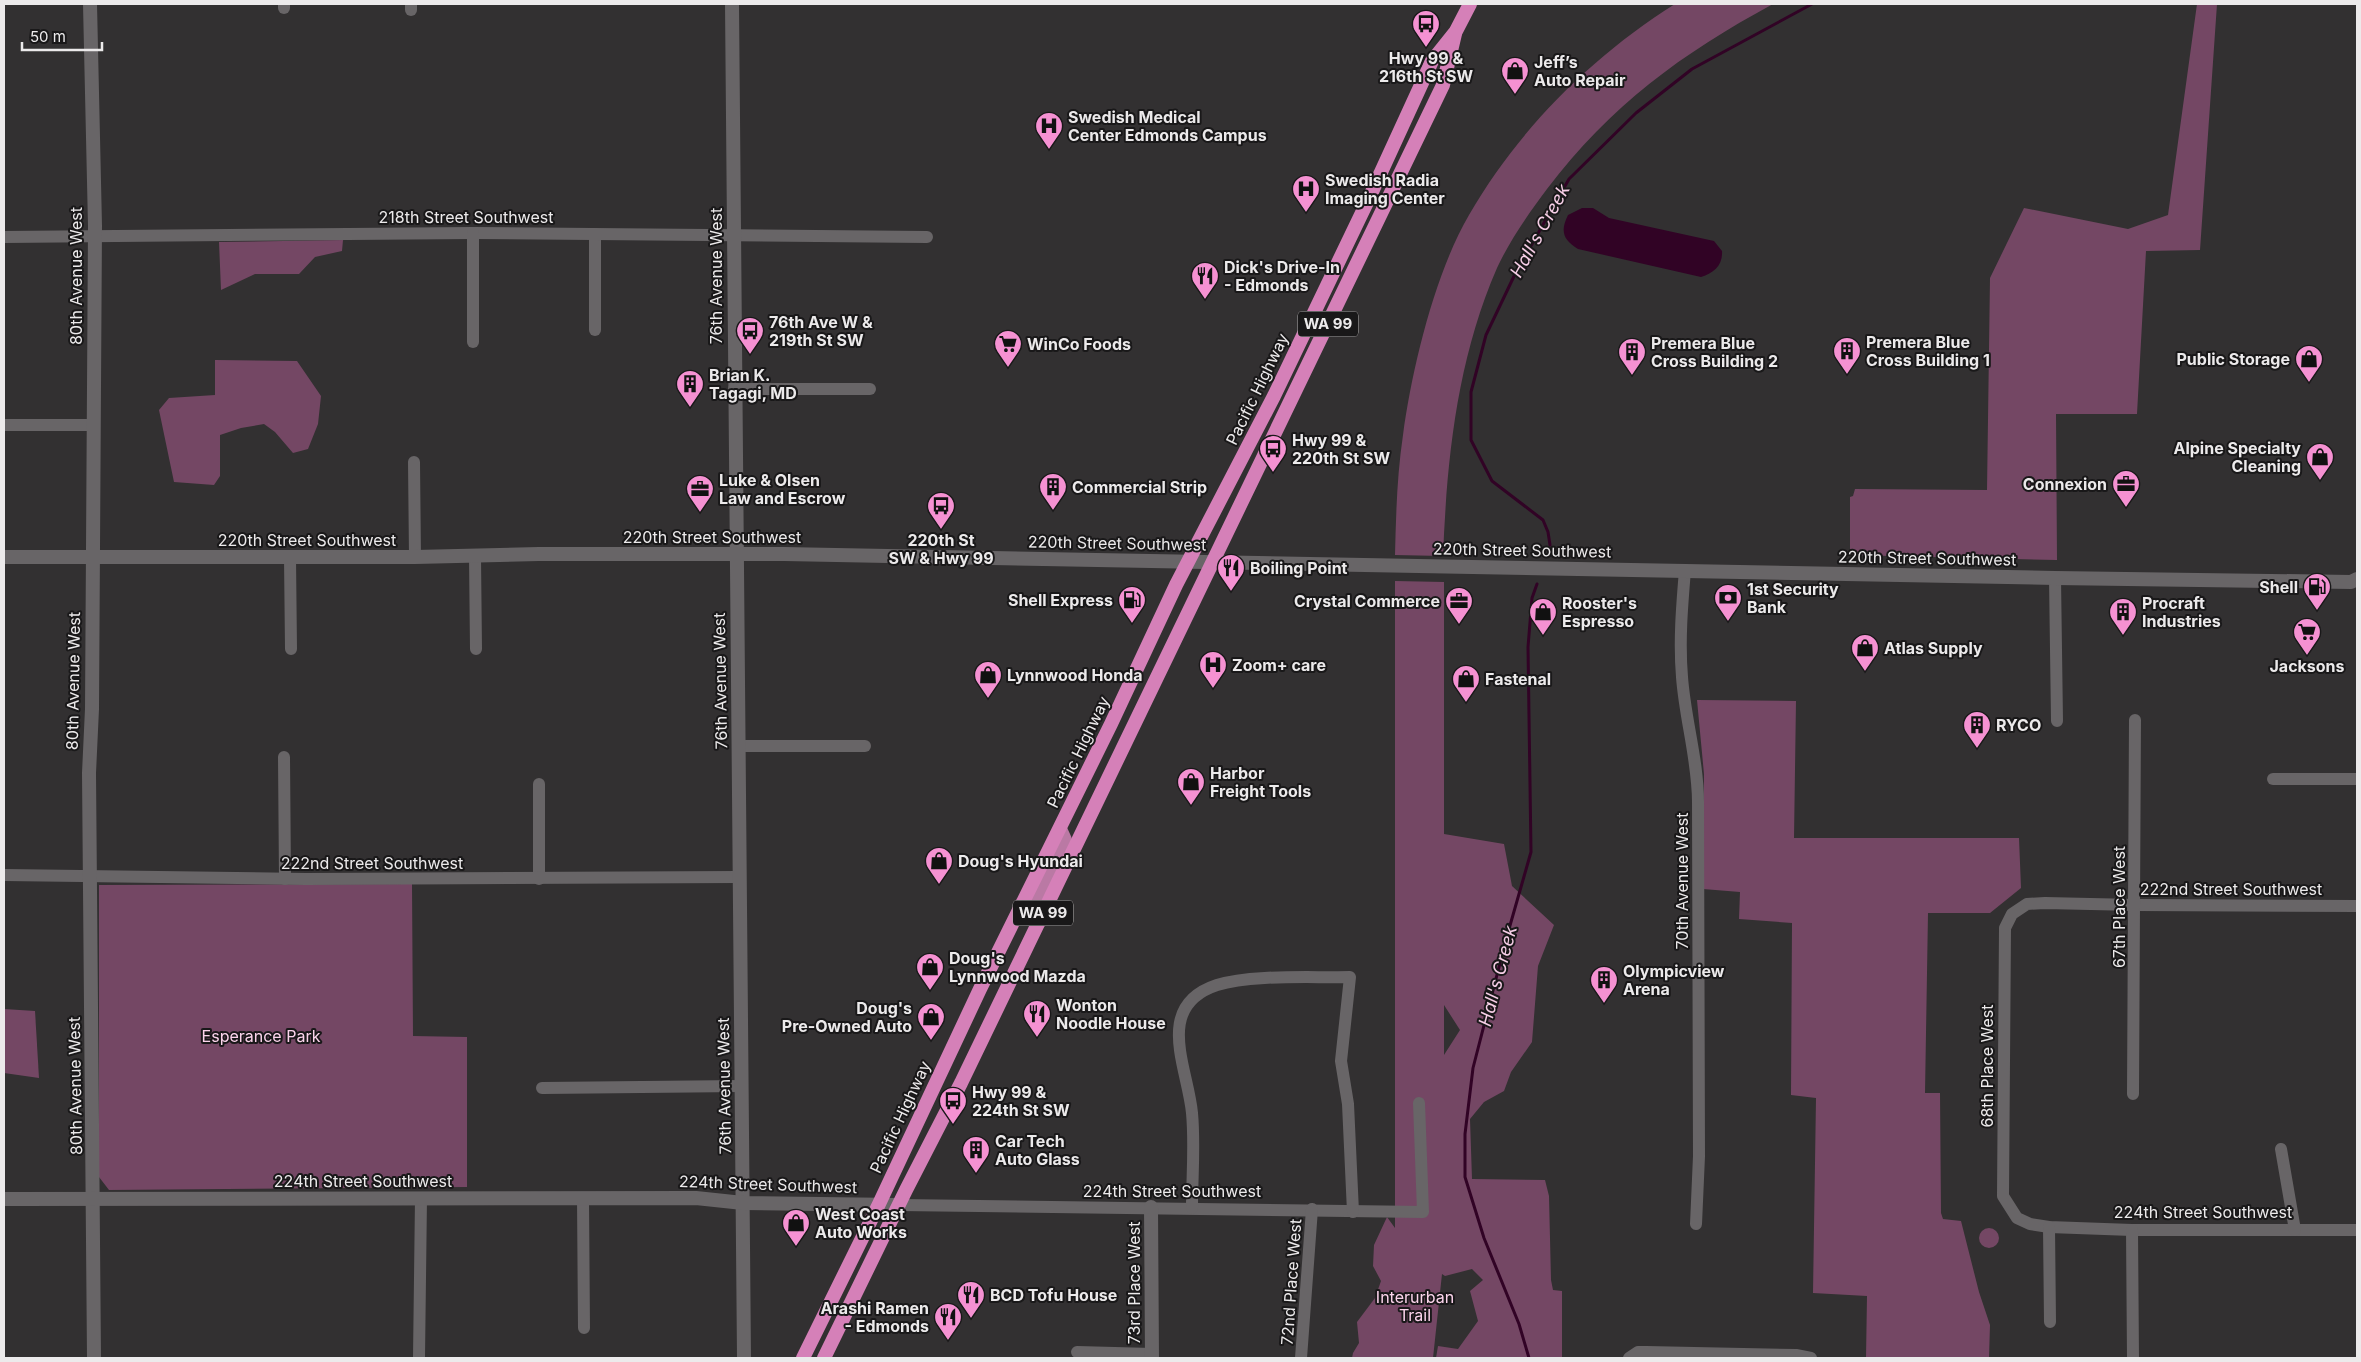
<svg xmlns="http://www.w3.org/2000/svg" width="2361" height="1362" font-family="Inter,sans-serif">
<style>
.green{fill:#744764;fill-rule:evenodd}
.water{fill:#310325}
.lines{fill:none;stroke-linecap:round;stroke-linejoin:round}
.stream{stroke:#310325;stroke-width:3}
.minor{stroke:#686567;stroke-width:12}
.tertiary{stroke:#686567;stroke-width:14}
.secondary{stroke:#686567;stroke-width:14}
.primary{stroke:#ba79a4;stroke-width:14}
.trunk{stroke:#d580b8;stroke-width:14}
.labels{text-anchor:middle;stroke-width:4;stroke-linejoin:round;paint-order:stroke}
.shield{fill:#191819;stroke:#adabac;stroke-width:1}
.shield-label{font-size:15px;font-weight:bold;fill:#eceaeb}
.poi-label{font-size:16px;font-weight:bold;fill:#eceaeb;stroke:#191819;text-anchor:start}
.street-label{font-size:16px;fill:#eceaeb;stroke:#191819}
.park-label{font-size:16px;fill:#fcd4ec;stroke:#191819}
.water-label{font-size:18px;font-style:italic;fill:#f6cee6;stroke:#191819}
</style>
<rect width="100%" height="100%" fill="#323031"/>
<g class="green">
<path d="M1675,4H1773C1681,54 1611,105 1547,189C1529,213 1510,240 1497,268C1457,360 1447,458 1443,556L1395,555C1396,515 1397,475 1403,435C1412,368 1435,273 1469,215C1518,130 1591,57 1675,4Z"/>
<polygon points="2197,4 2217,4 2200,250 2146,251 2137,414 2056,414 2057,560 1850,555 1850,497 1853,496 1855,489 1987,490 1990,278 2024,208 2128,229 2168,215"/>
<polygon points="343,240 342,251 315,257 299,274 255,274 221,290 219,242"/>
<polygon points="215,360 297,361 321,396 318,424 308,449 293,453 275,432 264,424 241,428 220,435 220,476 214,485 174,482 159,410 169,398 215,395"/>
<path d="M1395,581L1444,582V834L1504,844L1512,886L1554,925L1538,966L1532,1042L1511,1072L1504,1091L1484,1102L1470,1119L1472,1179L1545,1180L1549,1196L1551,1280L1553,1290L1562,1291V1358H1436L1438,1346L1458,1349L1478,1321L1470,1291L1483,1280L1472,1269L1445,1276L1442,1274L1433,1358H1352L1353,1353L1359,1343L1357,1322L1375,1298L1381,1281L1373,1266L1374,1245L1387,1217L1395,1228ZM1444,1005L1460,1030L1444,1055Z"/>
<polygon points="1697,700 1796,701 1794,838 2019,838 2021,888 1990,913 1928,913 1925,1093 1940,1093 1941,1213 1943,1219 1961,1221 1979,1292 1990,1325 1989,1358 1866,1358 1867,1296 1813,1293 1816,1098 1791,1095 1792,923 1739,919 1740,892 1703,889 1704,774"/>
<polygon points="412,884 413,1036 467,1037 467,1187 109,1190 99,1177 99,885"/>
<polygon points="4,1009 35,1011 39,1078 4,1073"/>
<circle cx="1989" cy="1238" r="10"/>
</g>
<path class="water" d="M1582,208H1593L1609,218L1714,241L1722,251C1723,265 1714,273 1701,277L1578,249C1563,240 1560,231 1568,215Z"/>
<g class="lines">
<g class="stream">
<polyline points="1550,545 1548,532 1543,520 1492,481 1471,440 1471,392 1486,335 1516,272 1569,179 1636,113 1692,69 1812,4"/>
<polyline points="1529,1358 1519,1324 1484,1238 1465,1177 1465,1134 1473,1068 1507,936 1531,852 1528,647 1532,598 1537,584"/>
</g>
<g class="minor">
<polyline points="284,4 284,8"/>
<polyline points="411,4 411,10"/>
<polyline points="595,234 595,330"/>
<polyline points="4,237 473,233 927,237"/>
<polyline points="473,342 473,233"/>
<polyline points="734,389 870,389"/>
<polyline points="4,425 93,425"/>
<polyline points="414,462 415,557"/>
<polyline points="475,557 476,649"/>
<polyline points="290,558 291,649"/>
<path d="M1685,570C1682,606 1679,641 1682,677C1685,719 1698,760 1698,802L1699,1156L1696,1224"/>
<polyline points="2055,578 2057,721"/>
<polyline points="738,746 865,746"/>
<polyline points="284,757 285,879"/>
<polyline points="2273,779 2357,779"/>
<polyline points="539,784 539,879"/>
<polyline points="4,875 306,879 739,877"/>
<polyline points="2357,906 2136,905 2045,903 2027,904 2012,914 2005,928 2003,1196 2017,1218 2030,1224 2049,1227 2132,1230 2357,1230"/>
<polyline points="542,1088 741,1086"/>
<polyline points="2133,1094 2135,720"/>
<polyline points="2281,1149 2295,1230"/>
<polyline points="583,1199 584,1328"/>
<polyline points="899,1205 1423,1212 1419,1103"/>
<path d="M1192,1208C1192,1177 1195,1145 1192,1113C1188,1068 1153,1006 1217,985C1251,974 1313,978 1350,977L1341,1061L1348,1104L1353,1212"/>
<polyline points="2049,1227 2050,1322"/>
<polyline points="2132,1230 2133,1358"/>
<polyline points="1077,1352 1152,1354"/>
<polyline points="419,1358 421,1198"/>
<polyline points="1301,1358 1312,1209"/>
<polyline points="1629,1358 1638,1352 1646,1352 1796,1355 1811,1358"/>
</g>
<g class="tertiary">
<polyline points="90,4 95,226 92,709 89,773 94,1358"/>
<polyline points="732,4 744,1358"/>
<polyline points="4,1199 696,1198 743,1203 899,1205"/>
<polyline points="1151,1207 1152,1358"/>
</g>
<polyline class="secondary" points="4,557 415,557 539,554 784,554 2055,578 2351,582 2357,579"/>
<polyline class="primary" points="1040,921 1038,900 1065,840 1060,829"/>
<g class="trunk">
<polyline points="803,1358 879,1204 980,989 1111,724 1176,585 1274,396 1371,194 1432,61 1456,31 1470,4"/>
<polyline points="824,1358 906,1190 961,1083 1443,85 1455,34"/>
</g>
</g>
<defs>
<symbol id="bus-pin" viewBox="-11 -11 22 30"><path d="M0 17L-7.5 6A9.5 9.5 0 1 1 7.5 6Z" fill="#f591d2" stroke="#191819"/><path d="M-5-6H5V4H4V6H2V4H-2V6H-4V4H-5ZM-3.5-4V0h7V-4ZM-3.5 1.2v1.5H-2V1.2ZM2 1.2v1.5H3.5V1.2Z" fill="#111"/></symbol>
<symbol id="shop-pin" viewBox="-11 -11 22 30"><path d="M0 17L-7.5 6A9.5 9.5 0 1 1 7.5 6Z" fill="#f591d2" stroke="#191819"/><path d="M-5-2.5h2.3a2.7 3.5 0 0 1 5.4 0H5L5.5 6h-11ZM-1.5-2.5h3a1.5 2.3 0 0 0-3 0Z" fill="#111"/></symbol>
<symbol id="hospital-pin" viewBox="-11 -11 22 30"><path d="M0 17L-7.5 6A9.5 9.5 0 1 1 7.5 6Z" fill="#f591d2" stroke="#191819"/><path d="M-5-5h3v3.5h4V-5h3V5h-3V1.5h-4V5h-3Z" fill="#111"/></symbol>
<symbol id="restaurant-pin" viewBox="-11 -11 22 30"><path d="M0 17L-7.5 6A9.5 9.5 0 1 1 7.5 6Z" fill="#f591d2" stroke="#191819"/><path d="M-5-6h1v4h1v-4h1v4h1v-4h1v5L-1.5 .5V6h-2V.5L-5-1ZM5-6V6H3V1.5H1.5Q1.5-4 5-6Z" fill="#111"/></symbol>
<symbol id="supermarket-pin" viewBox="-11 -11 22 30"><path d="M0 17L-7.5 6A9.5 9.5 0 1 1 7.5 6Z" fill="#f591d2" stroke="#191819"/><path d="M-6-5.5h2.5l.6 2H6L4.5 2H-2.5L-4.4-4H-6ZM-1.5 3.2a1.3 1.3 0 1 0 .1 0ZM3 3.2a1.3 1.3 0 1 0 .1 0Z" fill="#111"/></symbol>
<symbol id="building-pin" viewBox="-11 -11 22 30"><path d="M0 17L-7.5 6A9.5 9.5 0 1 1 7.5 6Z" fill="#f591d2" stroke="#191819"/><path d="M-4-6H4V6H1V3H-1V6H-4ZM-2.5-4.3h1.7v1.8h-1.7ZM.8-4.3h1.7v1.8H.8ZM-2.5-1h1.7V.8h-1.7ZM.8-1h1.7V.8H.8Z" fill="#111"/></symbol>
<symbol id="office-pin" viewBox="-11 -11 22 30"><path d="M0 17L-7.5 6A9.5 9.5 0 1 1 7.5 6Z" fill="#f591d2" stroke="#191819"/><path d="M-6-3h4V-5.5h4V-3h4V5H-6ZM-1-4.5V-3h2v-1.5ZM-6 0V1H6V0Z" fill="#111"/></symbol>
<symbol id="fuel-pin" viewBox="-11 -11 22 30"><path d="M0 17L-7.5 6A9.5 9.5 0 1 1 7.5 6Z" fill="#f591d2" stroke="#191819"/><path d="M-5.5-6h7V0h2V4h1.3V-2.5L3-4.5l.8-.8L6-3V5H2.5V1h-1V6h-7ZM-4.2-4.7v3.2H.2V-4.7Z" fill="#111"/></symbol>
<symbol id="bank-pin" viewBox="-11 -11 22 30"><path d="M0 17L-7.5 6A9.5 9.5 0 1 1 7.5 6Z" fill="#f591d2" stroke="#191819"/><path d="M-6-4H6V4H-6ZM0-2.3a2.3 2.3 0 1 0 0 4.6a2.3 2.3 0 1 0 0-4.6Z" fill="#111"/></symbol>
</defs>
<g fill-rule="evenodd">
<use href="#bus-pin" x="1410" y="8" width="32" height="43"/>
<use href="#shop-pin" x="1499" y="55" width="32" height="43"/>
<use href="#hospital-pin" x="1033" y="110" width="32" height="43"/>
<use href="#hospital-pin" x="1290" y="173" width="32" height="43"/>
<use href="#restaurant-pin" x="1189" y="260" width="32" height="43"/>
<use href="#bus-pin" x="734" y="315" width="32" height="43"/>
<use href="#supermarket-pin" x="992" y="328" width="32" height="43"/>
<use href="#building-pin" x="1831" y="335" width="32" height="43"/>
<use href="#building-pin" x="1616" y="336" width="32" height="43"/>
<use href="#shop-pin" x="2293" y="343" width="32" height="43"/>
<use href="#building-pin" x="674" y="368" width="32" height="43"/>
<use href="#bus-pin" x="1257" y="433" width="32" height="43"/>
<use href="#shop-pin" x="2304" y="441" width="32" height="43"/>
<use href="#office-pin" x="2110" y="468" width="32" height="43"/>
<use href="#building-pin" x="1037" y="471" width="32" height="43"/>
<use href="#office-pin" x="684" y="473" width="32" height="43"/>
<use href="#bus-pin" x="925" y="490" width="32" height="43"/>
<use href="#restaurant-pin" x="1215" y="552" width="32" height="43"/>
<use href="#fuel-pin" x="2301" y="571" width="32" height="43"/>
<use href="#bank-pin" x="1712" y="582" width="32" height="43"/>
<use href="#fuel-pin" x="1116" y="584" width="32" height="43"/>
<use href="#office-pin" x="1443" y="585" width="32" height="43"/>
<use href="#shop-pin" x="1527" y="596" width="32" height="43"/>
<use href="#building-pin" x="2107" y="596" width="32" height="43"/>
<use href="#supermarket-pin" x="2291" y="616" width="32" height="43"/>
<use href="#shop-pin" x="1849" y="632" width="32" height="43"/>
<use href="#hospital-pin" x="1197" y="649" width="32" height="43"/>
<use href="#shop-pin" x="972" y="659" width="32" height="43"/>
<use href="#shop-pin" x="1450" y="663" width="32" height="43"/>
<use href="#building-pin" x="1961" y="709" width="32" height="43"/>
<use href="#shop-pin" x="1175" y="766" width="32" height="43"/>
<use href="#shop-pin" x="923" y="845" width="32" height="43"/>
<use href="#shop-pin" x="914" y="951" width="32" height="43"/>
<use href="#building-pin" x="1588" y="964" width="32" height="43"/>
<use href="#restaurant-pin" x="1021" y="998" width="32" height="43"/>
<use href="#shop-pin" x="915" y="1001" width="32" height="43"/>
<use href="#bus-pin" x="937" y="1085" width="32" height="43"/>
<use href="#building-pin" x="960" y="1134" width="32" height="43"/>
<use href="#shop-pin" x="780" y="1207" width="32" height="43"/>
<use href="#restaurant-pin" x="955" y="1279" width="32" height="43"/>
<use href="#restaurant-pin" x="932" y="1301" width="32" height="43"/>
</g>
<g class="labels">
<g class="shield">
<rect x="1298" y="311.5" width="60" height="25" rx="4"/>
<rect x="1013" y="900.5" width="60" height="25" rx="4"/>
</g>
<g class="shield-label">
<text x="1328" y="329">WA 99</text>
<text x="1043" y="918">WA 99</text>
</g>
<g class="poi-label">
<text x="1426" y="64" text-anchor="middle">Hwy 99 &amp;<tspan x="1426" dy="18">216th St SW</tspan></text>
<text x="1534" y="68">Jeff’s<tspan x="1534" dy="18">Auto Repair</tspan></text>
<text x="1068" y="123">Swedish Medical<tspan x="1068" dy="18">Center Edmonds Campus</tspan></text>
<text x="1325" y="186">Swedish Radia<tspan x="1325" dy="18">Imaging Center</tspan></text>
<text x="1224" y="273">Dick's Drive-In<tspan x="1224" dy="18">- Edmonds</tspan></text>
<text x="769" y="328">76th Ave W &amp;<tspan x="769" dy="18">219th St SW</tspan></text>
<text x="1866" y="348">Premera Blue<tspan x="1866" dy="18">Cross Building 1</tspan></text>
<text x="1651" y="349">Premera Blue<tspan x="1651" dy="18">Cross Building 2</tspan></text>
<text x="1027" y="350">WinCo Foods</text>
<text x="2290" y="365" text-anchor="end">Public Storage</text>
<text x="709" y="381">Brian K.<tspan x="709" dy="18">Tagagi, MD</tspan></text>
<text x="1292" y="446">Hwy 99 &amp;<tspan x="1292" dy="18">220th St SW</tspan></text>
<text x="2301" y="454" text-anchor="end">Alpine Specialty<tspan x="2301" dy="18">Cleaning</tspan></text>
<text x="719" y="486">Luke &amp; Olsen<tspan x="719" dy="18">Law and Escrow</tspan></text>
<text x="2107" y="490" text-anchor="end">Connexion</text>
<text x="1072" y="493">Commercial Strip</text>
<text x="941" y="546" text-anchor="middle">220th St<tspan x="941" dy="18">SW &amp; Hwy 99</tspan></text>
<text x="1250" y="574">Boiling Point</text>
<text x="2298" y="593" text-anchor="end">Shell</text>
<text x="1747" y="595">1st Security<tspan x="1747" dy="18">Bank</tspan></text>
<text x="1113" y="606" text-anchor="end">Shell Express</text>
<text x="1440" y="607" text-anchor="end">Crystal Commerce</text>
<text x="1562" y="609">Rooster's<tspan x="1562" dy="18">Espresso</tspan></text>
<text x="2142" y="609">Procraft<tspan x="2142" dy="18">Industries</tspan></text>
<text x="1884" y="654">Atlas Supply</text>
<text x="1232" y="671">Zoom+ care</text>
<text x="2307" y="672" text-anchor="middle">Jacksons</text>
<text x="1007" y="681">Lynnwood Honda</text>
<text x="1485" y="685">Fastenal</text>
<text x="1996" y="731">RYCO</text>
<text x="1210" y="779">Harbor<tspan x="1210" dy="18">Freight Tools</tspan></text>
<text x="958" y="867">Doug's Hyundai</text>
<text x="949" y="964">Doug's<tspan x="949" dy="18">Lynnwood Mazda</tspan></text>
<text x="1623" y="977">Olympicview<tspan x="1623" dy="18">Arena</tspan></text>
<text x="1056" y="1011">Wonton<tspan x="1056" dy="18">Noodle House</tspan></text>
<text x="912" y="1014" text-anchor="end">Doug's<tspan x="912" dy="18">Pre-Owned Auto</tspan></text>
<text x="972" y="1098">Hwy 99 &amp;<tspan x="972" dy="18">224th St SW</tspan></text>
<text x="995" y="1147">Car Tech<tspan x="995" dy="18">Auto Glass</tspan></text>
<text x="815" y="1220">West Coast<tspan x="815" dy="18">Auto Works</tspan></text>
<text x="990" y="1301">BCD Tofu House</text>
<text x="929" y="1314" text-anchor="end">Arashi Ramen<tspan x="929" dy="18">- Edmonds</tspan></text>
</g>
<g class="street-label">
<text x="466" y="223">218th Street Southwest</text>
<text transform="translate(76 276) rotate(-90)" y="6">80th Avenue West</text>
<text transform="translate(716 276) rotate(-90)" y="6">76th Avenue West</text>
<text transform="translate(1257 389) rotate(-64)" y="6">Pacific Highway</text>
<text x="712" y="543">220th Street Southwest</text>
<text x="307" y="546">220th Street Southwest</text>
<text transform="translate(1117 543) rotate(1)" y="6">220th Street Southwest</text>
<text transform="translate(1522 550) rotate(1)" y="6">220th Street Southwest</text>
<text transform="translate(1927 558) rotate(1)" y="6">220th Street Southwest</text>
<text transform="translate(73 681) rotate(-89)" y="6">80th Avenue West</text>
<text transform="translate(720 681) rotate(-91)" y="6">76th Avenue West</text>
<text transform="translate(1078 752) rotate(-64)" y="6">Pacific Highway</text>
<text x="372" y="869">222nd Street Southwest</text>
<text transform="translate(1682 881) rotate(-90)" y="6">70th Avenue West</text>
<text x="2231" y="895">222nd Street Southwest</text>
<text transform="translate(2119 907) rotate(-90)" y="6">67th Place West</text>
<text transform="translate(1987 1066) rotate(-90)" y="6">68th Place West</text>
<text transform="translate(75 1086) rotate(-91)" y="6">80th Avenue West</text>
<text transform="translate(724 1086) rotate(-91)" y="6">76th Avenue West</text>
<text transform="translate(900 1117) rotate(-65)" y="6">Pacific Highway</text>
<text x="363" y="1187">224th Street Southwest</text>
<text transform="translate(768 1184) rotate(2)" y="6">224th Street Southwest</text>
<text x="1172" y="1197">224th Street Southwest</text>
<text x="2203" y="1218">224th Street Southwest</text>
<text transform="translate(1291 1282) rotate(-86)" y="6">72nd Place West</text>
<text transform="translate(1134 1283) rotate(-90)" y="6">73rd Place West</text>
</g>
<g class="park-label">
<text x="261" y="1042">Esperance Park</text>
<text x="1415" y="1303">Interurban<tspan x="1415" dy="18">Trail</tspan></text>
</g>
<g class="water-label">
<text transform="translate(1540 231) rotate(-61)" y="6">Hall's Creek</text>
<text transform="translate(1498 976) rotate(-75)" y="6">Hall's Creek</text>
</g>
</g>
<rect width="2361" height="1362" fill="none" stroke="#eceaeb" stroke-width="10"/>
<path d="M22 42v8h80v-8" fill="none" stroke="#eceaeb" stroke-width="2.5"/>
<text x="30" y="42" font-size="15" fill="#eceaeb" stroke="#191819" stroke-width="4" paint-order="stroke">50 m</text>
</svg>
